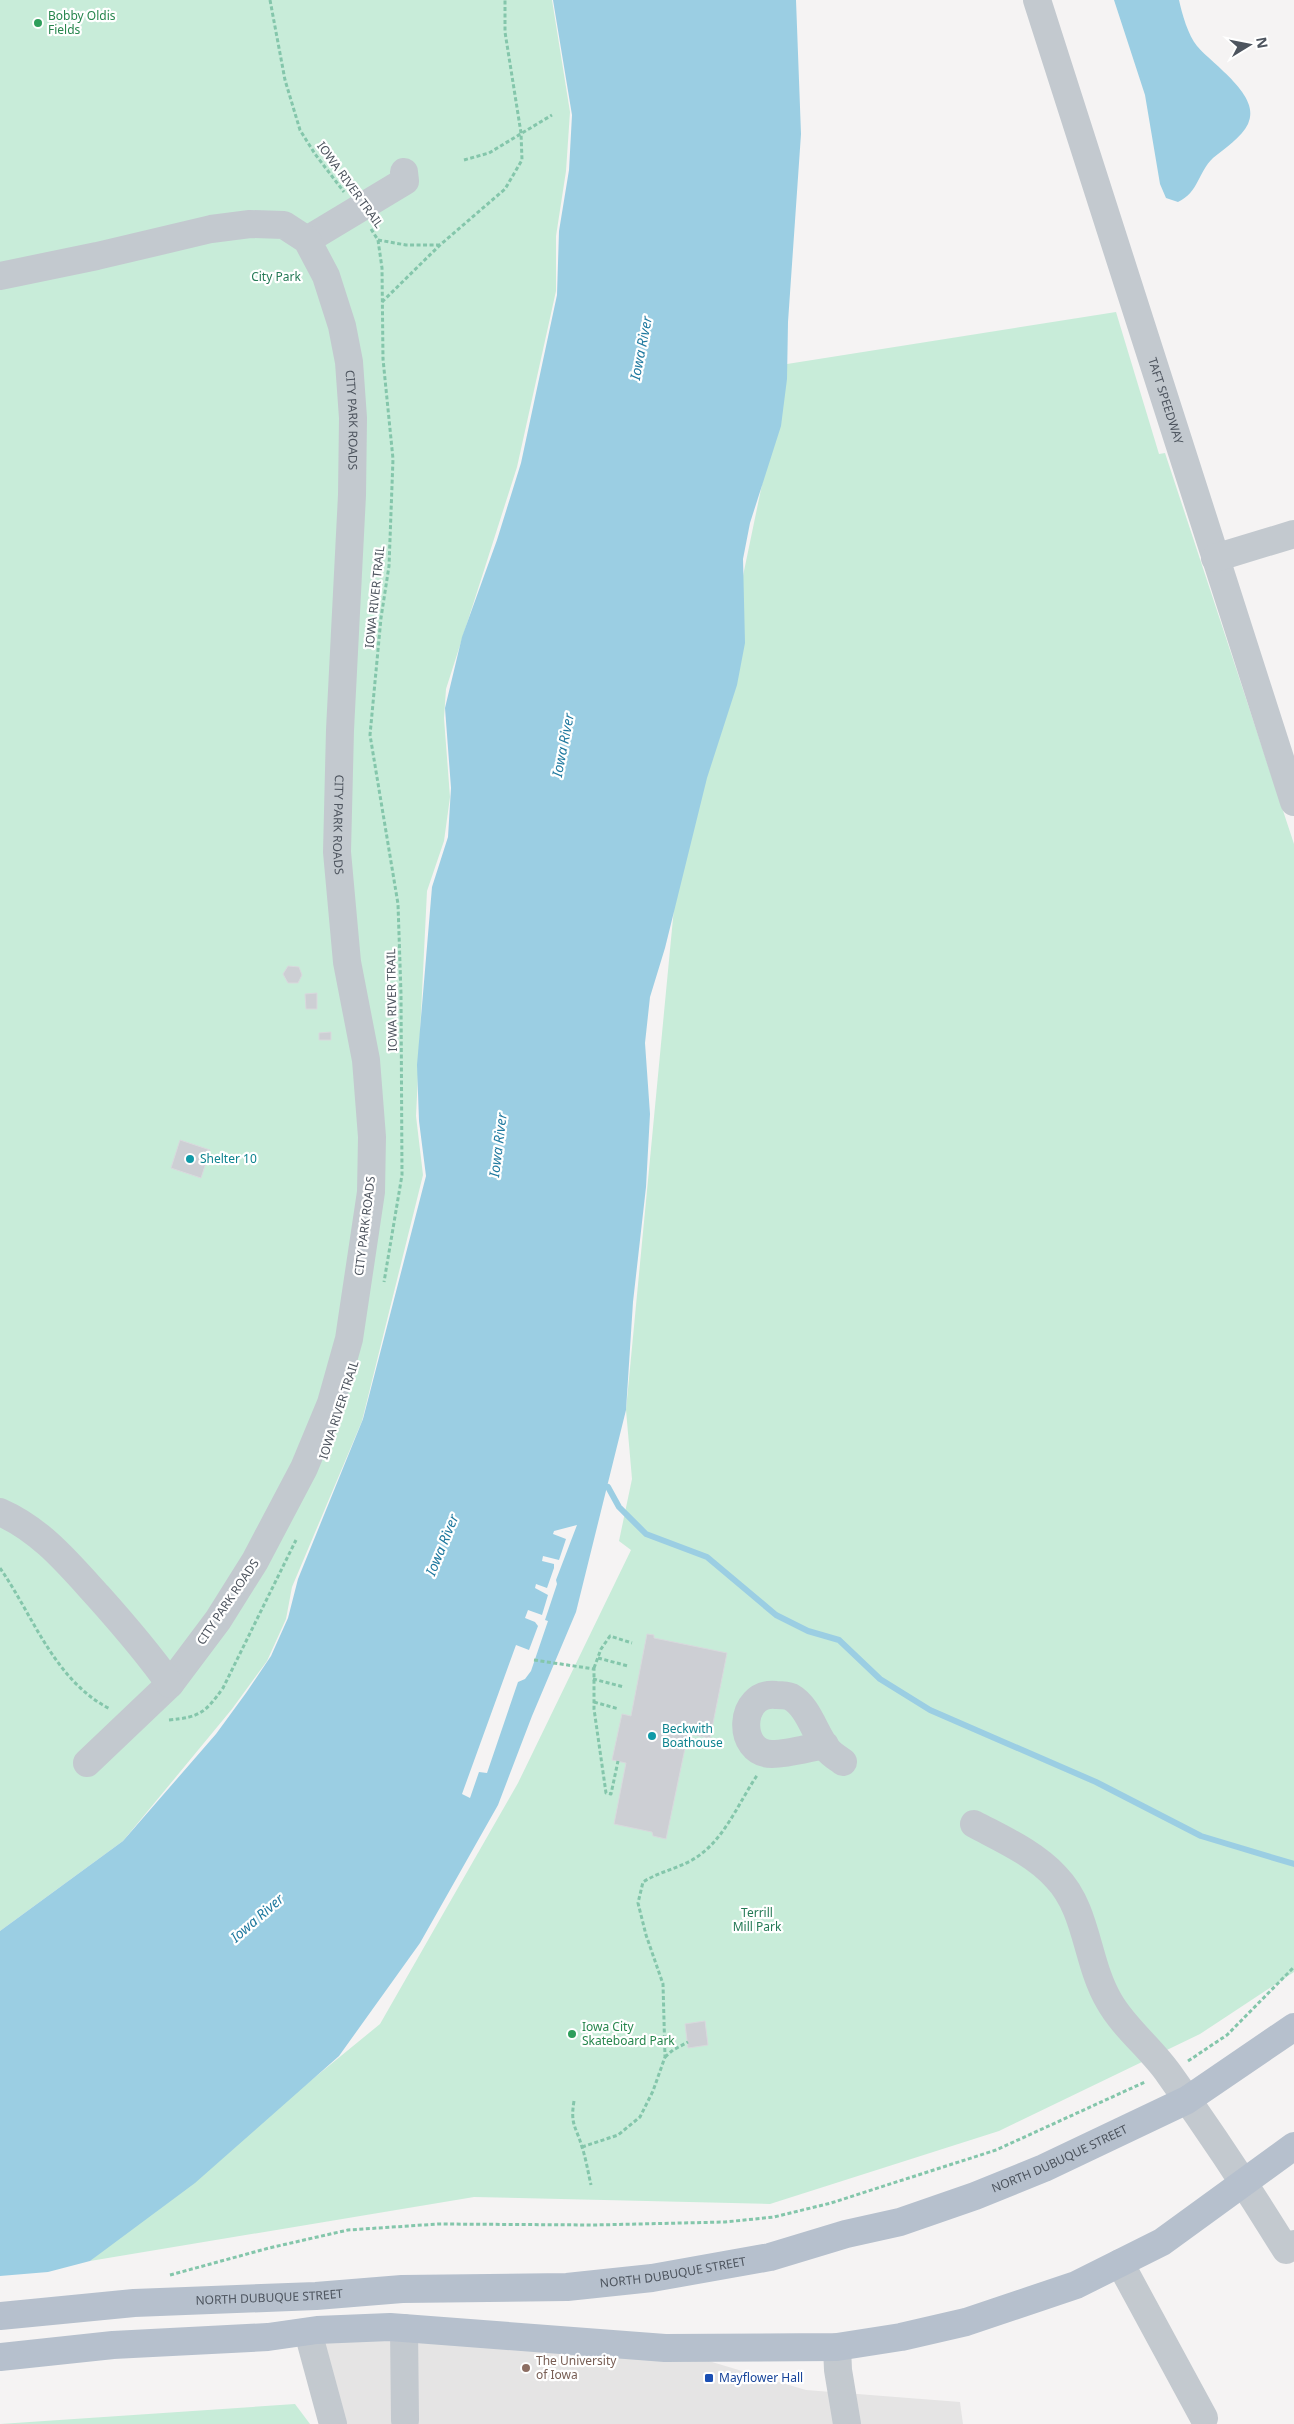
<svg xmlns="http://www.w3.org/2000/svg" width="1294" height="2424" font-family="'Noto Sans',sans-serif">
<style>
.education{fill:#e5e4e4}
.green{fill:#c8ecd9}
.water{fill:#9bcee3}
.pier{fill:#f5f3f3}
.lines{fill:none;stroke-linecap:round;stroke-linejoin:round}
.stream{stroke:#9bcee3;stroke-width:6}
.building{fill:#cdcfd4;stroke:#d8d9dd}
.path{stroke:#84c6ab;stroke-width:3;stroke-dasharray:4 2.5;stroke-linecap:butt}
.minor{stroke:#c3c9cf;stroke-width:28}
.major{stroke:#b6c0cd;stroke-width:28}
.leisure-dot{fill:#2e9e5b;stroke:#fff;stroke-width:2}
.culture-dot{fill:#0f9aa8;stroke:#fff;stroke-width:2}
.education-dot{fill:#8d6e63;stroke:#fff;stroke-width:2}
.transit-dot{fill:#1a4fb4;stroke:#fff;stroke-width:2}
.labels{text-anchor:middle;stroke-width:4.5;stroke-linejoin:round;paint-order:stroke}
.leisure-label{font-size:12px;fill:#27864d;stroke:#fff;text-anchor:start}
.street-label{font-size:12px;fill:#4d545e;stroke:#fff}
.park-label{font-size:12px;fill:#247955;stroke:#fff}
.culture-label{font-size:12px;fill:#0d838f;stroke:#fff;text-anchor:start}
.education-label{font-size:12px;fill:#785e54;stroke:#fff;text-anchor:start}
.transit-label{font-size:12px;fill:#164399;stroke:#fff;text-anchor:start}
.water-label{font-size:14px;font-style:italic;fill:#1f799f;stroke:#fff}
</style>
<rect width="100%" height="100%" fill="#f5f3f3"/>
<polygon class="education" points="317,2330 665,2348 806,2390 960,2402 963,2424 322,2424"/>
<g class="green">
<polygon points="0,0 552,0 570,112 566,171 556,236 556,291 517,467 446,689 444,718 450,797 444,841 427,891 416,1116 423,1175 362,1421 292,1587 286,1619 267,1661 232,1709 123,1841 0,1931"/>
<polygon points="1116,312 1159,454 1165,453 1294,844 1294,1972 1200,2034 999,2131 770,2204 474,2197 90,2261 380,2024 518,1783 631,1550 619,1541 632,1479 626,1410 674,908 787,364"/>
<polygon points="295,2404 310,2424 0,2424"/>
</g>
<g class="water">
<polygon points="553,0 796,0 801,134 788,322 787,379 781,426 750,523 743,559 745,643 737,685 707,778 665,948 650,997 645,1043 650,1114 646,1187 633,1302 626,1410 576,1612 532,1716 498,1805 420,1943 339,2056 195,2183 90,2261 48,2272 0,2276 0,1931 123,1841 216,1734 246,1693 271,1656 288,1618 298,1579 363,1419 426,1176 419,1121 417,1065 432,887 448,837 451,788 445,708 462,637 497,540 521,463 557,295 559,231 569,170 572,115"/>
<path d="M1114,0H1179C1182,14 1188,35 1197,46C1213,65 1262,96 1248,124C1242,137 1224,149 1213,158C1198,172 1199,192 1178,202L1166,198L1160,184L1145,95Z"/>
</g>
<polygon class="pier" points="577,1525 556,1580 557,1584 545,1620 548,1621 531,1671 525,1679 518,1682 487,1773 479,1772 470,1798 462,1794 516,1645 529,1650 538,1626 535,1622 525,1618 528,1610 542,1615 548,1595 535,1588 536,1584 547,1588 554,1568 554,1564 542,1561 543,1556 559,1560 566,1539 553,1534 554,1531"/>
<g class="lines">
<polyline class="stream" points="608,1487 619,1507 646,1534 707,1557 776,1615 808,1631 839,1640 880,1679 930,1710 1096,1782 1201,1836 1294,1864"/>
</g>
<g class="building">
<polygon points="288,966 299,967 302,975 298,983 288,983 283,974"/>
<polygon points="317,993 317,1009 306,1009 305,994"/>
<polygon points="331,1032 331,1040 319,1040 319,1033"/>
<polygon points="180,1140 210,1150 201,1178 171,1168"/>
<polygon points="647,1634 654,1635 654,1638 727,1653 710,1738 688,1734 666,1839 653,1836 652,1832 614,1824 626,1763 612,1760 622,1714 631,1716"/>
<polygon points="705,2021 708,2045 688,2048 685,2024"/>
</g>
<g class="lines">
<g class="path">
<polyline points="270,0 285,80 300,130 315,154 344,192"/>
<polyline points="464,160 489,153 552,115"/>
<polyline points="371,229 378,240 382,268 383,359 393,459 389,566 381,618 370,735 398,904 401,994 402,1175 384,1282"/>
<polyline points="378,240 406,245 440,245"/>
<polyline points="382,302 440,245 505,189 522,160 521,133 505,32 505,0"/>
<path d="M0,1568C34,1617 54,1680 110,1709"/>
<polyline points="598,1658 628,1666"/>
<polyline points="534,1660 594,1669 594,1709 606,1793 611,1794 618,1761"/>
<polyline points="594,1668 601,1649 610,1636 632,1643"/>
<polyline points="593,1679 624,1687"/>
<polyline points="594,1702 619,1709"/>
<path d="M169,1720C200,1717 205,1713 223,1688L296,1540"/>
<polyline points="702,1741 710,1743"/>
<polyline points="665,2057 673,2050 688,2042"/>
<polyline points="1188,2061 1227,2035 1294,1967"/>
<path d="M574,2101C570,2125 576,2126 582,2147C586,2159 588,2172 591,2185"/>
<path d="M582,2147L618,2135L640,2117L653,2091L665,2057L663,1984L646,1935L638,1903L643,1882C659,1872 676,1869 692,1860C724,1842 738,1803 758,1774"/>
<polyline points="170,2275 269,2248 348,2230 438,2224 594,2225 725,2222 774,2217 831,2203 996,2150 1145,2082"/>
</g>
<g class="minor">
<path id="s1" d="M1037,0L1294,802"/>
<polyline points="307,240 405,181 404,172"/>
<path id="s2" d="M0,276L97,256L211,229L250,224L284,225L307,240L326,276L342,326L349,362L353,418L352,495L340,730L337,852L347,962L366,1060L372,1137L371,1192L349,1339L331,1403L304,1468L255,1561L218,1620L170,1684L87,1763"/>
<polyline points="1215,558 1294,534"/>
<path d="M0,1512C41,1530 68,1563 98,1596C123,1624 148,1653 170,1684"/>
<path d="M825,1745C808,1748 789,1754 772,1754C736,1754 738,1691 776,1695C781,1695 786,1695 791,1697C809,1707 815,1735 828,1750C832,1755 838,1758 843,1762"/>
<path d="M974,1824C1002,1839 1034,1853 1056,1877C1088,1910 1086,1962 1109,2001C1124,2028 1151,2048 1169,2074C1210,2131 1249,2190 1286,2250L1294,2244"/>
<polyline points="1120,2263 1204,2418"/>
<polyline points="404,2328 405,2420"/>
<polyline points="308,2332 333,2424"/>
<polyline points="837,2347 838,2370 847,2424"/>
</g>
<g class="major">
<path id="s3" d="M0,2316L134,2303L316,2296L402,2289L567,2287L652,2278L770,2257L846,2234L900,2222L975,2196L1044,2168L1187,2100L1294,2027"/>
<polyline points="0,2357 113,2345 268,2337 317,2330 390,2327 665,2348 837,2347 901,2337 966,2322 1076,2285 1162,2242 1294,2146"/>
</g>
</g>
<g class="leisure-dot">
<circle cx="38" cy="23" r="5"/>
<circle cx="572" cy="2034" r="5"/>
</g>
<g class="culture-dot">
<circle cx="190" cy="1159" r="5"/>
<circle cx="652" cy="1736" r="5"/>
</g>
<circle class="education-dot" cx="526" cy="2368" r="5"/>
<rect class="transit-dot" x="704" y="2373" width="10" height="10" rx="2.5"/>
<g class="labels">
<g class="leisure-label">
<text x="48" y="20">Bobby Oldis<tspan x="48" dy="14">Fields</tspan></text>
<text x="582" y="2031">Iowa City<tspan x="582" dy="14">Skateboard Park</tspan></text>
</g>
<g class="street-label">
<text transform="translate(350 185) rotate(54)" y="4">IOWA RIVER TRAIL</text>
<text dy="4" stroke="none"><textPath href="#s1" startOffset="421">TAFT SPEEDWAY</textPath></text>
<text dy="4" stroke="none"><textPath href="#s2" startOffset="505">CITY PARK ROADS</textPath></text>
<text transform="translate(375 597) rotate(-84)" y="4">IOWA RIVER TRAIL</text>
<text dy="4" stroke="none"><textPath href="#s2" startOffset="910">CITY PARK ROADS</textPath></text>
<text transform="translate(392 1000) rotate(-91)" y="4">IOWA RIVER TRAIL</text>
<text transform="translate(365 1226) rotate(-83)" y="4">CITY PARK ROADS</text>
<text transform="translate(339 1410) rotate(-72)" y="4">IOWA RIVER TRAIL</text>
<text transform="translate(228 1602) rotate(-56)" y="4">CITY PARK ROADS</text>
<text dy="4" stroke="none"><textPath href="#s3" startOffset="1080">NORTH DUBUQUE STREET</textPath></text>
<text dy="4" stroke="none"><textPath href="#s3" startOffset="675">NORTH DUBUQUE STREET</textPath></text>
<text dy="4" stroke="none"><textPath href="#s3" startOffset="270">NORTH DUBUQUE STREET</textPath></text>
</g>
<g class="park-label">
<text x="276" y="281">City Park</text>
<text x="757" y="1917">Terrill<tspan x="757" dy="14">Mill Park</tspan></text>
</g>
<g class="culture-label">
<text x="200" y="1163">Shelter 10</text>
<text x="662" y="1733">Beckwith<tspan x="662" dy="14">Boathouse</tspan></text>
</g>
<g class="education-label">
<text x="536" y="2365">The University<tspan x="536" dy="14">of Iowa</tspan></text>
</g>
<g class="transit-label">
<text x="719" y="2382">Mayflower Hall</text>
</g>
<g class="water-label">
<text transform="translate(641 348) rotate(-79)" y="5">Iowa River</text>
<text transform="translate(563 745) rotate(-79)" y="5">Iowa River</text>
<text transform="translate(498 1145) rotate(-83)" y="5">Iowa River</text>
<text transform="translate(442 1545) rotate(-68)" y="5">Iowa River</text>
<text transform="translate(257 1918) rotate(-41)" y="5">Iowa River</text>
</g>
</g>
<g transform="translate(1249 45) rotate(80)" stroke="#ffffff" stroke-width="4" paint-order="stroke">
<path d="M0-4L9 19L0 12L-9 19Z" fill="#4d545e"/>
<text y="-8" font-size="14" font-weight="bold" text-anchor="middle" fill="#4d545e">N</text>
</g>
</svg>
